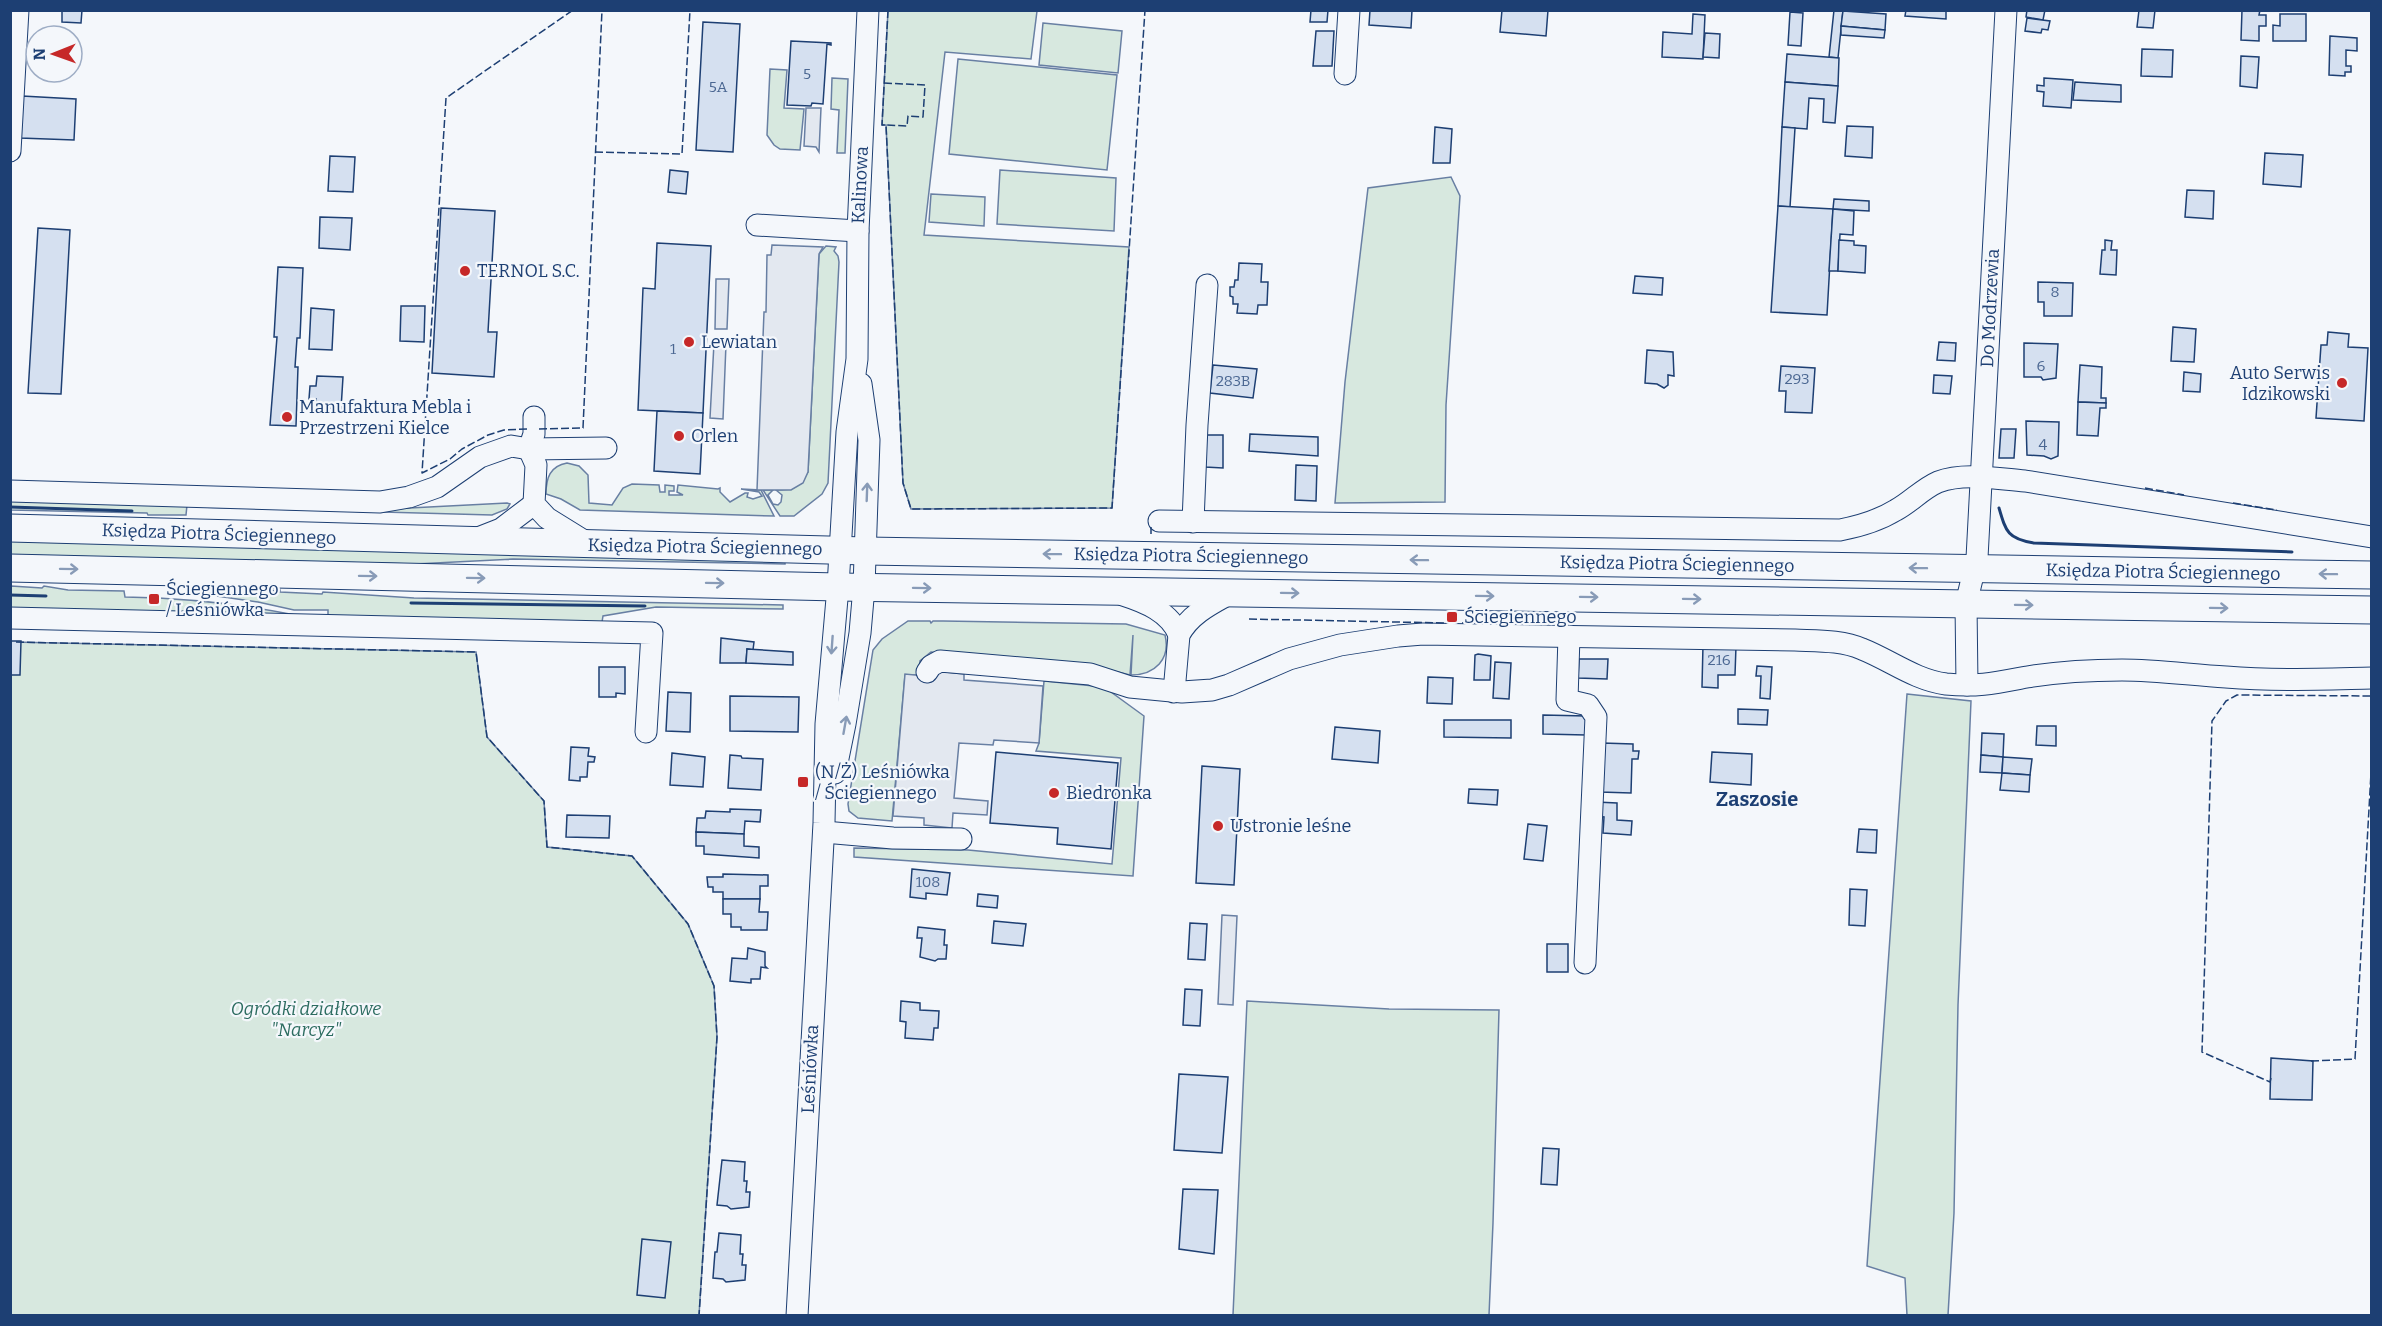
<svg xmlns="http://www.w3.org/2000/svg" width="2382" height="1326" font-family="Bitter,serif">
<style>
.green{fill:#d7e8df;stroke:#687fa3;stroke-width:1.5}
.parking{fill:#e3e8f0;stroke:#687fa3;stroke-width:1.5}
.building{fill:#d5e0f0;stroke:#1d3f73;stroke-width:1.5}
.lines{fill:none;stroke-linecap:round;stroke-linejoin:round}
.minor-casing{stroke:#1d3f73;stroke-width:23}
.major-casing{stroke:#1d3f73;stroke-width:29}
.minor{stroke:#f4f7fb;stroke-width:21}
.major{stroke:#f4f7fb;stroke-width:27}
.fence{stroke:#1d3f73;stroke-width:1.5;stroke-dasharray:8 3;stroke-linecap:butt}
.wall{stroke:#1d3f73;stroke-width:3}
.oneway{stroke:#889bb7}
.poi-dot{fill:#c62828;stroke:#f4f7fb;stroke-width:2}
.labels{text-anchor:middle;stroke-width:4.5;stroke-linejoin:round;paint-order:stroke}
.number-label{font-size:15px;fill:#4b6792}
.street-label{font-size:18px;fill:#1d3f73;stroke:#f4f7fb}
.poi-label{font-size:18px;fill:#1d3f73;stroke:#f4f7fb;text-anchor:start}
.park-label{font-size:18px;font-style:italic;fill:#2c6c60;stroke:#f4f7fb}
.neighbourhood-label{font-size:20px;font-weight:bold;fill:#1d3f73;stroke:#f4f7fb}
</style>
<rect width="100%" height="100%" fill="#f4f7fb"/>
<g class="green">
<polygon points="888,11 1037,11 1031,59 945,52 924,235 1129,247 1112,508 911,509 903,483 886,125 882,125"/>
<polygon points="1043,23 1122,31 1118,73 1039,65"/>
<polygon points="958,59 1117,75 1107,170 949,154"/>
<polygon points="770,69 787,70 784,108 804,109 800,150 780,149 774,145 767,135"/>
<polygon points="832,78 848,79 845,153 837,153 839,110 831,109"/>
<polygon points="1000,170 1116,178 1114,231 997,224"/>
<polygon points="1451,177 1460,196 1446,405 1445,502 1335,503 1345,382 1368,188"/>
<polygon points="931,194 985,197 984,226 929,222"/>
<path d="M826,246L836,247L834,251L838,256L839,262L828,483L822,494L794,516H780L763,490H773L768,495L773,504L778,505L781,502L782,495L776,490C796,490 797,488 808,472L819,254Z"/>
<path d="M567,463L579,466L588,475L589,503L612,505L623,488L632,484L659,485L660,492H665V485L674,486V491H669V495H683L677,492L678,485L718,489L720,488V492L730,502L745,493H748L747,497L753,499L762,496L759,492L741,489L761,490L774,516L580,510L561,499L546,494C546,478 550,466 567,463Z"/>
<polygon points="11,500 187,505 186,515 148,515 147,513 11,510"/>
<polygon points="507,503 510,504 507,509 492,515 197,507 390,509"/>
<polygon points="11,541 785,561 785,564 513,559 415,564 11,555"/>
<path d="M11,586L42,588L44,586L68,590L124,591L125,597C185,598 236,603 295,615L11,609Z"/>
<polygon points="280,590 280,592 322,594 323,592 414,598 783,605 783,609 656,607 603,616 602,622 328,616 328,610 294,610 258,602 196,593 238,593"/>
<path d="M908,621H930L931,623L933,621H943L1126,624L1165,635C1171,659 1155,675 1131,675L1133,635L1130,675L1085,664L931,652L920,661L919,675H905L892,821L858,818L849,811L848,804L873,650L882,639Z"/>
<polygon points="11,642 476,652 487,737 544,801 547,847 632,856 688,924 714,986 717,1037 699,1315 11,1316"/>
<polygon points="1044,681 1104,687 1144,716 1133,876 854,857 854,848 968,850 1112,864 1121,758 1036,751 1039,743"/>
<polygon points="1907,694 1971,701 1958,1005 1954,1213 1948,1315 1907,1315 1905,1278 1867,1266"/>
<polygon points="1247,1001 1389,1009 1499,1010 1493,1223 1489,1315 1233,1315"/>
</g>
<g class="parking">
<polygon points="806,108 821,108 819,152 816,147 804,146"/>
<polygon points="772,245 823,247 819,254 808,472 803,483 791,490 757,490 764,312 766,312 767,255 771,255"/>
<polygon points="716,279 729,279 727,329 715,329"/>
<polygon points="714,343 726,344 723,419 710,418"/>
<polygon points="936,671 964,674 964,680 1043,686 1039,743 994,740 993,745 959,743 954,798 988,801 987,815 953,813 952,828 924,825 924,818 893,816 905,674 935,677"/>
<polygon points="1222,915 1237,916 1233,1005 1218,1004"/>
</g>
<g class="building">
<polygon points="62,10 82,10 81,23 62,22"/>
<polygon points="1311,10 1328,10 1327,22 1310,22"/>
<polygon points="1370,10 1412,10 1411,28 1369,25"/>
<polygon points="1502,10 1548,10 1546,36 1500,32"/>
<polygon points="1834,10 1843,10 1838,58 1829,57"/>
<polygon points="1906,10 1946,10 1946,19 1905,16"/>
<polygon points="2027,10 2045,10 2043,20 2026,17"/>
<polygon points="2139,10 2155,10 2153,28 2137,27"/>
<polygon points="2242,10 2260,10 2259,15 2266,15 2266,26 2259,26 2259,41 2241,40"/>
<polygon points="1843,11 1886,14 1885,30 1841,26"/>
<polygon points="1790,12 1803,13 1801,46 1788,45"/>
<polygon points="1693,14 1705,15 1703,59 1662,57 1663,32 1692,34"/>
<polygon points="2280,14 2306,14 2306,41 2273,41 2273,25 2280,26"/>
<polygon points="2027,18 2050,21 2048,30 2042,29 2041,33 2025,31"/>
<polygon points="703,22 740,24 733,152 696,150"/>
<polygon points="1841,26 1885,30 1884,38 1841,35"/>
<polygon points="1316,31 1334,31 1332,66 1313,66"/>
<polygon points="1705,33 1720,34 1719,58 1703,57"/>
<polygon points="2330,36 2357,38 2357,51 2346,50 2346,66 2351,66 2351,72 2345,72 2345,76 2329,75"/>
<polygon points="791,41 831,43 831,45 827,44 823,104 812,103 811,106 787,105"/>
<polygon points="2142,49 2173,50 2172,77 2141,76"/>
<polygon points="1787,54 1839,58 1838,86 1785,82"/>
<polygon points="2241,56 2259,57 2257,88 2240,86"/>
<polygon points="2044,78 2073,80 2071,108 2043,106 2044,92 2037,91 2037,85 2044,86"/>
<polygon points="1785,82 1838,86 1835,123 1823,122 1824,99 1809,98 1807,129 1782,127"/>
<polygon points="2075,82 2121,85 2121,102 2073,100"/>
<polygon points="22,96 76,99 74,140 20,138"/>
<polygon points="1847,126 1873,127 1872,158 1845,156"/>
<polygon points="1435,127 1452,129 1450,163 1433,163"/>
<polygon points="1782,127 1795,128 1790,207 1778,206"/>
<polygon points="2265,153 2303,155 2301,187 2263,184"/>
<polygon points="330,156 355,157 353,192 328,191"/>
<polygon points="670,170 688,172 686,194 668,192"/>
<polygon points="2187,190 2214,191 2213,219 2185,217"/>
<polygon points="1834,199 1869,201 1869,211 1833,209"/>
<polygon points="1778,206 1833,209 1827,315 1771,312"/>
<polygon points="441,208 495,211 488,332 497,332 494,377 432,373"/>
<polygon points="1833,209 1854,211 1853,235 1840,234 1838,271 1829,271"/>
<polygon points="320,217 352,218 350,250 319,248"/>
<polygon points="38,228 70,230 61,394 28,393"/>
<polygon points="1839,240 1854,241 1854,245 1866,246 1865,273 1838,271"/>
<polygon points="2105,240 2112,241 2111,250 2117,250 2116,275 2100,274 2102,250 2105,250"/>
<polygon points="657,243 711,246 703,413 638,410 643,288 655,289"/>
<polygon points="1239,263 1262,264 1261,282 1268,282 1267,305 1258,305 1257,314 1237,313 1238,304 1233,304 1233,297 1230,296 1230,287 1234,287 1235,280 1238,280"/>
<polygon points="278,267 303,268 300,338 297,338 295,367 298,367 296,426 270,425 277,337 274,337"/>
<polygon points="1635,276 1663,278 1662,295 1633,293"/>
<polygon points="2038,282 2073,283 2072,316 2044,316 2044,302 2038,302"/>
<polygon points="401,306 425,306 424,342 400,341"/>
<polygon points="311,308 334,310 332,350 309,349"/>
<polygon points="2173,327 2196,329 2194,362 2171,361"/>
<polygon points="2328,332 2349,334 2348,347 2368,348 2364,421 2316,418 2321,345 2327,345"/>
<polygon points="1939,342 1956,343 1955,361 1937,360"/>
<polygon points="2024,343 2058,344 2056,378 2043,380 2041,377 2024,377"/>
<polygon points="1647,350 1673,352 1674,376 1668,375 1668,385 1664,388 1657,384 1645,383"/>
<polygon points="1213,365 1257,369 1253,398 1210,393"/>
<polygon points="2080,365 2102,367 2101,398 2106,398 2106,403 2078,402"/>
<polygon points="1781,366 1815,368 1812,413 1785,412 1786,391 1779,391"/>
<polygon points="2184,372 2201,374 2200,392 2183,391"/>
<polygon points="1934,375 1952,376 1950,394 1933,393"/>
<polygon points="317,376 343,377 341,409 327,408 328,405 315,404 316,399 309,399 310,386 316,386"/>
<polygon points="2078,402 2106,403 2106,408 2100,408 2098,436 2077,435"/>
<polygon points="657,411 703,413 700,474 654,471"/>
<polygon points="2026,421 2059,422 2058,456 2051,459 2044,456 2027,455"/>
<polygon points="2001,429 2016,429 2014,458 1999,458"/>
<polygon points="1250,434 1318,437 1318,456 1249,451"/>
<polygon points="1205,435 1223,435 1223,468 1205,467"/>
<polygon points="1296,465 1317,466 1316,501 1295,500"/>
<polygon points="721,638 754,642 753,650 747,649 746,663 720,663"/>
<polygon points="10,641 21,641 20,675 10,675"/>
<polygon points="1703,645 1736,646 1735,675 1718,675 1718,688 1702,687"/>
<polygon points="747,649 793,652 793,665 746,663"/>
<polygon points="1478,654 1491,656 1490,680 1474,680 1475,655"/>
<polygon points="1579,659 1608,659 1607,679 1578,678"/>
<polygon points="1495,662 1511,663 1509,699 1493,698"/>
<polygon points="1757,666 1772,667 1770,699 1760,698 1761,676 1756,676"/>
<polygon points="599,667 625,667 625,694 616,693 616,697 599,697"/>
<polygon points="1428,677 1453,678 1452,704 1427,703"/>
<polygon points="668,692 691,693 690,732 666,731"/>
<polygon points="730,696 799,697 798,732 730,731"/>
<polygon points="1738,709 1768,710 1767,725 1738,724"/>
<polygon points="1543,715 1586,716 1586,735 1543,734"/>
<polygon points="1444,720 1511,720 1511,738 1444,737"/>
<polygon points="2037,726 2056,726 2056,746 2036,745"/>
<polygon points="1335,727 1380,731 1378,763 1332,759"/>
<polygon points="1982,733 2004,734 2003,757 1981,755"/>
<polygon points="1602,743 1633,744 1633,751 1639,751 1638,759 1632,759 1631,793 1600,792"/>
<polygon points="571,747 589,748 588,756 595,757 594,762 588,762 587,777 580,777 580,781 569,780"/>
<polygon points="996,752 1118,763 1111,849 1057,844 1058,828 990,823"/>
<polygon points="1712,752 1752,754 1751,785 1710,782"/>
<polygon points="672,753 705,757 703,787 670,785"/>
<polygon points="730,755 741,756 742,758 763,759 761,790 728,788"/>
<polygon points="1981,755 2003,757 2002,773 1980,772"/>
<polygon points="2003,757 2032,759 2030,775 2002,773"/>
<polygon points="1202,766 1240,769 1234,885 1196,883"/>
<polygon points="2002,773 2030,775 2029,792 2000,790"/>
<polygon points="1469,789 1498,790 1497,805 1468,803"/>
<polygon points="1596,802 1617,803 1617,820 1632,821 1631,835 1603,833 1604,817 1596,816"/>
<polygon points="730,809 761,810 760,822 745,821 744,834 696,832 697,818 705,818 706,811 730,812"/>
<polygon points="567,815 610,816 609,838 566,837"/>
<polygon points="1528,824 1547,826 1543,861 1524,859"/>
<polygon points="1859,829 1877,830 1876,853 1857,852"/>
<polygon points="696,832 744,834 744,846 759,847 759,858 704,854 704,846 696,846"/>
<polygon points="912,869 950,873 947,895 926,893 926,899 910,897"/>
<polygon points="723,874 768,875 768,886 760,886 760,899 723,899 723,892 713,892 713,887 708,887 707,877 723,877"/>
<polygon points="1850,889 1867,890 1865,926 1849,925"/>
<polygon points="978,894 998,896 997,908 977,906"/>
<polygon points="723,899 760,899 759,912 768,912 767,930 741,930 741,927 731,927 731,914 723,914"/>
<polygon points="994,921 1026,924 1023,946 992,943"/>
<polygon points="1190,923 1207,924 1205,960 1188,959"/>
<polygon points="918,927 945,930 944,945 947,945 946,959 938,959 935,961 920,957 922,938 917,938"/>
<rect x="1547" y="944" width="21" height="28"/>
<polygon points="748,948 765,952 765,966 767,968 761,967 760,979 751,979 751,983 730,981 732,958 747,959"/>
<polygon points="1185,989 1202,990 1200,1026 1183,1025"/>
<polygon points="901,1001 920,1003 920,1010 939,1011 938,1028 934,1028 933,1040 905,1038 906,1022 900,1021"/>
<polygon points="2271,1058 2313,1061 2312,1100 2270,1099"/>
<polygon points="1179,1074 1228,1077 1222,1153 1174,1150"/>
<polygon points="1543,1148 1559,1149 1557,1185 1541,1184"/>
<polygon points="722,1160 745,1162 744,1181 747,1181 746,1192 750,1192 749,1207 731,1209 727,1206 717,1205"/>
<polygon points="1183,1189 1218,1190 1214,1254 1179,1249"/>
<polygon points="719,1233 741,1235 740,1254 743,1254 742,1265 746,1265 745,1280 726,1282 723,1279 713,1278 715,1252 717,1252"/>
<polygon points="642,1239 671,1242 665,1298 637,1295"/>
</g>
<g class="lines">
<defs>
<g id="minor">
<polyline points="1345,74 1349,10"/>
<polyline points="10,151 18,10"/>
<polyline points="757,225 858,231"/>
<polyline points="534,417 534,434 529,449 536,465 534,504 547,518 589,544"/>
<polyline points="10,491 380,502 409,497 437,487 480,457 511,446 529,449 606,448"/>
<path d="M1159,521L1840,530C1861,526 1878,521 1896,510C1911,502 1922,489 1938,482C1964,472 1998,479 2025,481L2372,537"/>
<polyline points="1193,522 1197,425 1207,285"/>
<polyline points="478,538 501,529 534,504"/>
<path d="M1123,595C1145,602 1170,612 1179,635"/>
<polyline points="10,618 652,633 646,732"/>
<polyline points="1569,636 1567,700 1588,705 1596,717 1585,963"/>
<path d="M927,672L931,666L940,661L1090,674L1130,687L1182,692L1212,690L1229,685L1289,659L1340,645L1398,636L1423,634L1795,640C1817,641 1842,640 1862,649C1890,660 1915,680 1946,684C1978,687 1995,683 2027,677C2058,672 2091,670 2122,670C2157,670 2191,675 2226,677C2274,681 2323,679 2372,678"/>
<polyline points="1967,685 1966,604 1977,558 2006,10"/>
<path d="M1174,692L1179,635C1190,614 1211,604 1231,593"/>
<polyline points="835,773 845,724 860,633 864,587 869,440 861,384"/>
<polyline points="824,832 893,838 961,839"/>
<polyline points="797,1316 824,823 826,724 838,587 847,432 857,359 858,231 868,10"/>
</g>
<g id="major">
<polyline points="10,528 866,551 2372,575"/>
<polyline points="10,568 838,587 2372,610"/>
</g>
</defs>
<use href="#minor" class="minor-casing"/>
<use href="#major" class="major-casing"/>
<use href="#minor" class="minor"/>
<use href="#major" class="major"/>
<g class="fence">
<polyline points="888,10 882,125 886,125 903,483 911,509 1112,508 1145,10"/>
<polyline points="884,83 925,85 923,117 908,116 907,126 886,125"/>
<polyline points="595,152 682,154 690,10"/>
<polyline points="527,429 504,430 488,435 462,449 450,459 422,473 446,98 573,10"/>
<polyline points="539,429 583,428 602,10"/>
<polyline points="2145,488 2184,495"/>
<polyline points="2233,503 2277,510"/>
<polyline points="1151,527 1151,534"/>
<polyline points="1249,619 1446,623"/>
<polyline points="1462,623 1536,623"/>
<polyline points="16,642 476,652 487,737 544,801 547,847 632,856 688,924 714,986 717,1037 699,1316"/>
<polyline points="2311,1061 2355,1059 2372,755"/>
<polyline points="2271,1078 2270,1082 2202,1052 2212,721 2226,701 2237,695 2372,696"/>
<polyline points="735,1316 754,1316"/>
</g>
<g class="wall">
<polyline points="10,507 132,511"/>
<path d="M1999,508C2006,532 2008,539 2034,543L2292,552"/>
<polyline points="10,595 46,596"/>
<polyline points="411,603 645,606"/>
</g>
</g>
<defs><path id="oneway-shaft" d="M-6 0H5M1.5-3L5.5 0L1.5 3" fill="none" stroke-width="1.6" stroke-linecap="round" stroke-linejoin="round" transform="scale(1.5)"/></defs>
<g class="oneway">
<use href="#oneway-shaft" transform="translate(867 492) rotate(-88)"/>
<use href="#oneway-shaft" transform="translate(1052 554) rotate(-179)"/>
<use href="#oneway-shaft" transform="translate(1419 560) rotate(-179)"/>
<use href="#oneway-shaft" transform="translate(1918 568) rotate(-179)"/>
<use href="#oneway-shaft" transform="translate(69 569) rotate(1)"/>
<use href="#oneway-shaft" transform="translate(2328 574) rotate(-179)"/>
<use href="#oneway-shaft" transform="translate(368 576) rotate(1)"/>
<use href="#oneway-shaft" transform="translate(476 578) rotate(1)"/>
<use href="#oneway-shaft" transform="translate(715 583) rotate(1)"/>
<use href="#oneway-shaft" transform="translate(922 588) rotate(1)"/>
<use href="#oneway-shaft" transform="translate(1290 593) rotate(1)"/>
<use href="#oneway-shaft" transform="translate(1485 596) rotate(1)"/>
<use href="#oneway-shaft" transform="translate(1589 597) rotate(1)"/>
<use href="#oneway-shaft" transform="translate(1692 599) rotate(1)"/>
<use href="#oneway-shaft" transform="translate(2024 605) rotate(1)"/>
<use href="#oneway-shaft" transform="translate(2219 608) rotate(1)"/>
<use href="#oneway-shaft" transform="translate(832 645) rotate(94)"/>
<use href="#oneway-shaft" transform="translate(845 725) rotate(-80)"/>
</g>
<g class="poi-dot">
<circle cx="465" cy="271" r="6"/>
<circle cx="689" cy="342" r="6"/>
<circle cx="2342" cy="383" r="6"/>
<circle cx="287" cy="417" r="6"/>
<circle cx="679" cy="436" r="6"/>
<rect x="148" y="593" width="12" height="12" rx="3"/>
<rect x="1446" y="611" width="12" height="12" rx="3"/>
<rect x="797" y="776" width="12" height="12" rx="3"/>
<circle cx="1054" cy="793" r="6"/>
<circle cx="1218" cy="826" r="6"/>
</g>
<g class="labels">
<g class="number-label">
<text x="807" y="79">5</text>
<text x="718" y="92">5A</text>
<text x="2055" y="297">8</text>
<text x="673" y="354">1</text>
<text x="2041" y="371">6</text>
<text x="1797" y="384">293</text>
<text x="1233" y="386">283B</text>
<text x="2043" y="450">4</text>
<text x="1719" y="665">216</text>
<text x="928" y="887">108</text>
</g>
<g class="street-label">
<text transform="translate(860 185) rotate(-87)" y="6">Kalinowa</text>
<text transform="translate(1990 308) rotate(-87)" y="6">Do Modrzewia</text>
<text transform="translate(219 534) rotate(2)" y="6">Księdza Piotra Ściegiennego</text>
<text transform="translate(705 547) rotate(1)" y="6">Księdza Piotra Ściegiennego</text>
<text transform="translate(1191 556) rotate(1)" y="6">Księdza Piotra Ściegiennego</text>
<text transform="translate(1677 564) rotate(1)" y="6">Księdza Piotra Ściegiennego</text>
<text transform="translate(2163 572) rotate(1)" y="6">Księdza Piotra Ściegiennego</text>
<text transform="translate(810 1069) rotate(-87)" y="6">Leśniówka</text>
</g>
<g class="poi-label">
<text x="477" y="277">TERNOL S.C.</text>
<text x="701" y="348">Lewiatan</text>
<text x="2330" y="379" text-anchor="end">Auto Serwis<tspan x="2330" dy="21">Idzikowski</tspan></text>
<text x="299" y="413">Manufaktura Mebla i<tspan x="299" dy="21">Przestrzeni Kielce</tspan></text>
<text x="691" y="442">Orlen</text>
<text x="166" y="595">Ściegiennego<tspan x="166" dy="21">/ Leśniówka</tspan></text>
<text x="1464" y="623">Ściegiennego</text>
<text x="815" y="778">(N/Ż) Leśniówka<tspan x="815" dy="21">/ Ściegiennego</tspan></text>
<text x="1066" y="799">Biedronka</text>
<text x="1230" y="832">Ustronie leśne</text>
</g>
<g class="park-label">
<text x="306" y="1015">Ogródki działkowe<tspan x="306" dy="21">"Narcyz"</tspan></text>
</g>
<g class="neighbourhood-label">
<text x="1757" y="806">Zaszosie</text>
</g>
</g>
<rect width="2382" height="1326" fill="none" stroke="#1d3f73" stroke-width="24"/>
<g transform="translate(54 54) rotate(269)"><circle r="28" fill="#f4f7fb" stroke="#9eadc5" stroke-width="1.5"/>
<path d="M0-4.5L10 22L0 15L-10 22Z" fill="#c62828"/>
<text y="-9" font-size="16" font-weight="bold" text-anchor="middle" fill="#1d3f73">N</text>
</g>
</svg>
